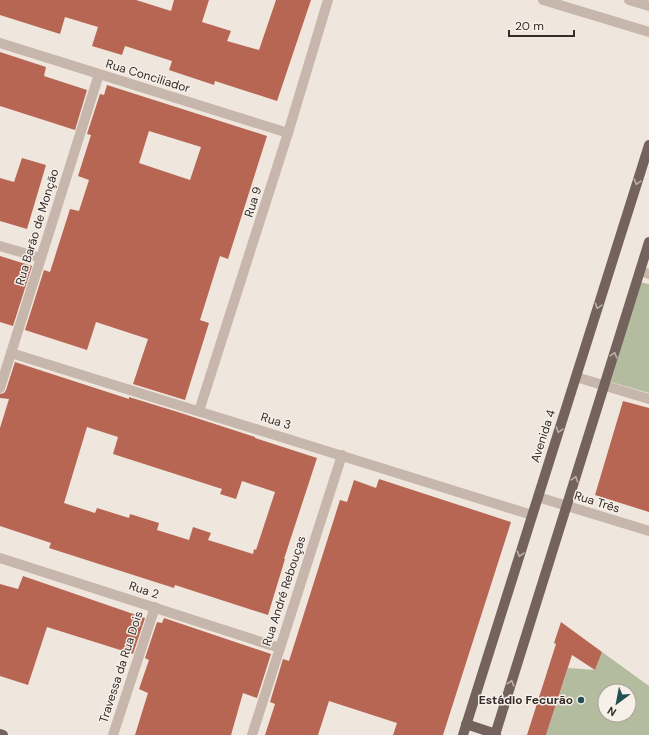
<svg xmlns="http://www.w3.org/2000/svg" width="649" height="735" font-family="'DM Sans',sans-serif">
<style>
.green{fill:#b4bc9f;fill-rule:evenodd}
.building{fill:#b76653;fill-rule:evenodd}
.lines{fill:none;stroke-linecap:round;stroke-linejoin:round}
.minor{stroke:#c6b6ab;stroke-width:10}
.major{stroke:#74635c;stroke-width:10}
.oneway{stroke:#bcb1aa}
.poi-dot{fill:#235051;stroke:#f7f0e9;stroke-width:1.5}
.labels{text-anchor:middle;stroke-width:3;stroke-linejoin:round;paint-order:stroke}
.street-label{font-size:12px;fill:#342c29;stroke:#f7f0e9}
.poi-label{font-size:12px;font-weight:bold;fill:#342c29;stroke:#f7f0e9;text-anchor:end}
</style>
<rect width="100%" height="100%" fill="#efe6dd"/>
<g class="green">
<polygon points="640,282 649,284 649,393 611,382"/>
<path d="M602,652L649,686V735H546L568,668L595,670ZM605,691H629V715H605Z"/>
</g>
<g class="building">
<polygon points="0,0 136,0 171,11 174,0 209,0 202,22 231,31 227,41 259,50 276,0 311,0 277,101 215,81 214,85 169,70 172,61 125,46 122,55 92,46 98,27 65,17 60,34 0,15"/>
<polygon points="0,52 46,67 44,76 87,90 75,130 0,106"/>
<path d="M107,85L267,136L228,259L220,256L200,320L209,323L185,400L133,384L148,339L96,322L87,350L25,330L44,270L50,272L70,209L79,211L89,180L78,176L91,135L87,134L100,94L104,95ZM149,131L201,147L190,180L139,163Z"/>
<polygon points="22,158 46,165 27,229 0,221 0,178 14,182"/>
<polygon points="0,256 32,266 13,326 0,322"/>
<path d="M15,362L129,399V397L181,413L255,437V438L317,458L284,559H285L268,615L175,585L174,588L49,548L51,543L0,526V428L9,399L0,398V394L4,393L6,390ZM87,427L118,437L113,454L222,489L220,494L236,499L242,481L275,492L256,550L254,549L253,554L208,540L211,533L193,527L189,540L157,530L159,523L130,514L129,518L97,508L95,513L64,503Z"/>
<polygon points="623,401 649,408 649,512 595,495"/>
<polygon points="379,479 511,522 443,735 393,735 397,723 329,701 318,735 265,735 275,704 270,702 283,659 289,661 340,500 347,502 354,480 376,488"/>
<polygon points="23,576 145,618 133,654 47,627 28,685 0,676 0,584 18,589"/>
<polygon points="164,618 271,654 257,698 243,693 231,735 135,735 148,693 139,689 149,660 145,658 157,622 162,623"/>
<polygon points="561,622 602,652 595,670 572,655 546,735 527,735 556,644 554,643"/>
</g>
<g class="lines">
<g class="minor">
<polyline points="543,0 649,32"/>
<polyline points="629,0 649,6"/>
<polyline points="0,43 288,133"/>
<polyline points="0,246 41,258"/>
<polyline points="640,271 649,274"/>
<polyline points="11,353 532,515"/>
<polyline points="576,377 649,399"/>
<polyline points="0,388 99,74"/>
<polyline points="199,411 288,133 328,0"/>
<polyline points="538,497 649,531"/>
<polyline points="0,558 280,648"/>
<polyline points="113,735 155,607"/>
<polyline points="252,735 342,455"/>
</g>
<g class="major">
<polyline points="466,724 496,734"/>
<polyline points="0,734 3,735"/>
<polyline points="463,735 649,145"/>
<polyline points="495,735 649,242"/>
</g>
</g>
<defs><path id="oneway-chevron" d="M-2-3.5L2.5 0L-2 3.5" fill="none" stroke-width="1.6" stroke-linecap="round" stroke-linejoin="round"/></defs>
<g class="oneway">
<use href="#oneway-chevron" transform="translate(637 182) rotate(108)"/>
<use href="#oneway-chevron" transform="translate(598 306) rotate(108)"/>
<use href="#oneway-chevron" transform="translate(614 355) rotate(-73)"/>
<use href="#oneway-chevron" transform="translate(559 430) rotate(108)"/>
<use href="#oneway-chevron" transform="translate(575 479) rotate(-73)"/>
<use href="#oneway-chevron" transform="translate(520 554) rotate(107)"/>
<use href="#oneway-chevron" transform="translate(511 683) rotate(-73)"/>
</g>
<circle class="poi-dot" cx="581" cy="700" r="4"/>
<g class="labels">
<g class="street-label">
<text transform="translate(148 76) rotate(17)" y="4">Rua Conciliador</text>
<text transform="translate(253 202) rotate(-72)" y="4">Rua 9</text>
<text transform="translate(37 227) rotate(-73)" y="4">Rua Barão de Monção</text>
<text transform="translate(276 421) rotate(17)" y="4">Rua 3</text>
<text transform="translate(543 436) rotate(-72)" y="4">Avenida 4</text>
<text transform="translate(597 502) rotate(17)" y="4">Rua Três</text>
<text transform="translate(144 590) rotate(18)" y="4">Rua 2</text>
<text transform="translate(284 591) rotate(-72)" y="4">Rua André Rebouças</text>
<text transform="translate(121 667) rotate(-72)" y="4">Travessa da Rua Dois</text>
</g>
<g class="poi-label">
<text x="573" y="704">Estádio Fecurão</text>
</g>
</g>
<g transform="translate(617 703) rotate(212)"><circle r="19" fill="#f7f0e9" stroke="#a9a29c"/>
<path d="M0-3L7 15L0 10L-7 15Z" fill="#235051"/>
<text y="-6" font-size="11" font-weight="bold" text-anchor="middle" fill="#342c29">N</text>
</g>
<path d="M509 30v6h65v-6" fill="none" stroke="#342c29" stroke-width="2"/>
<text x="515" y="30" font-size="12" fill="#342c29" stroke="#f7f0e9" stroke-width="3" paint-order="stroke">20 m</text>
</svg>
